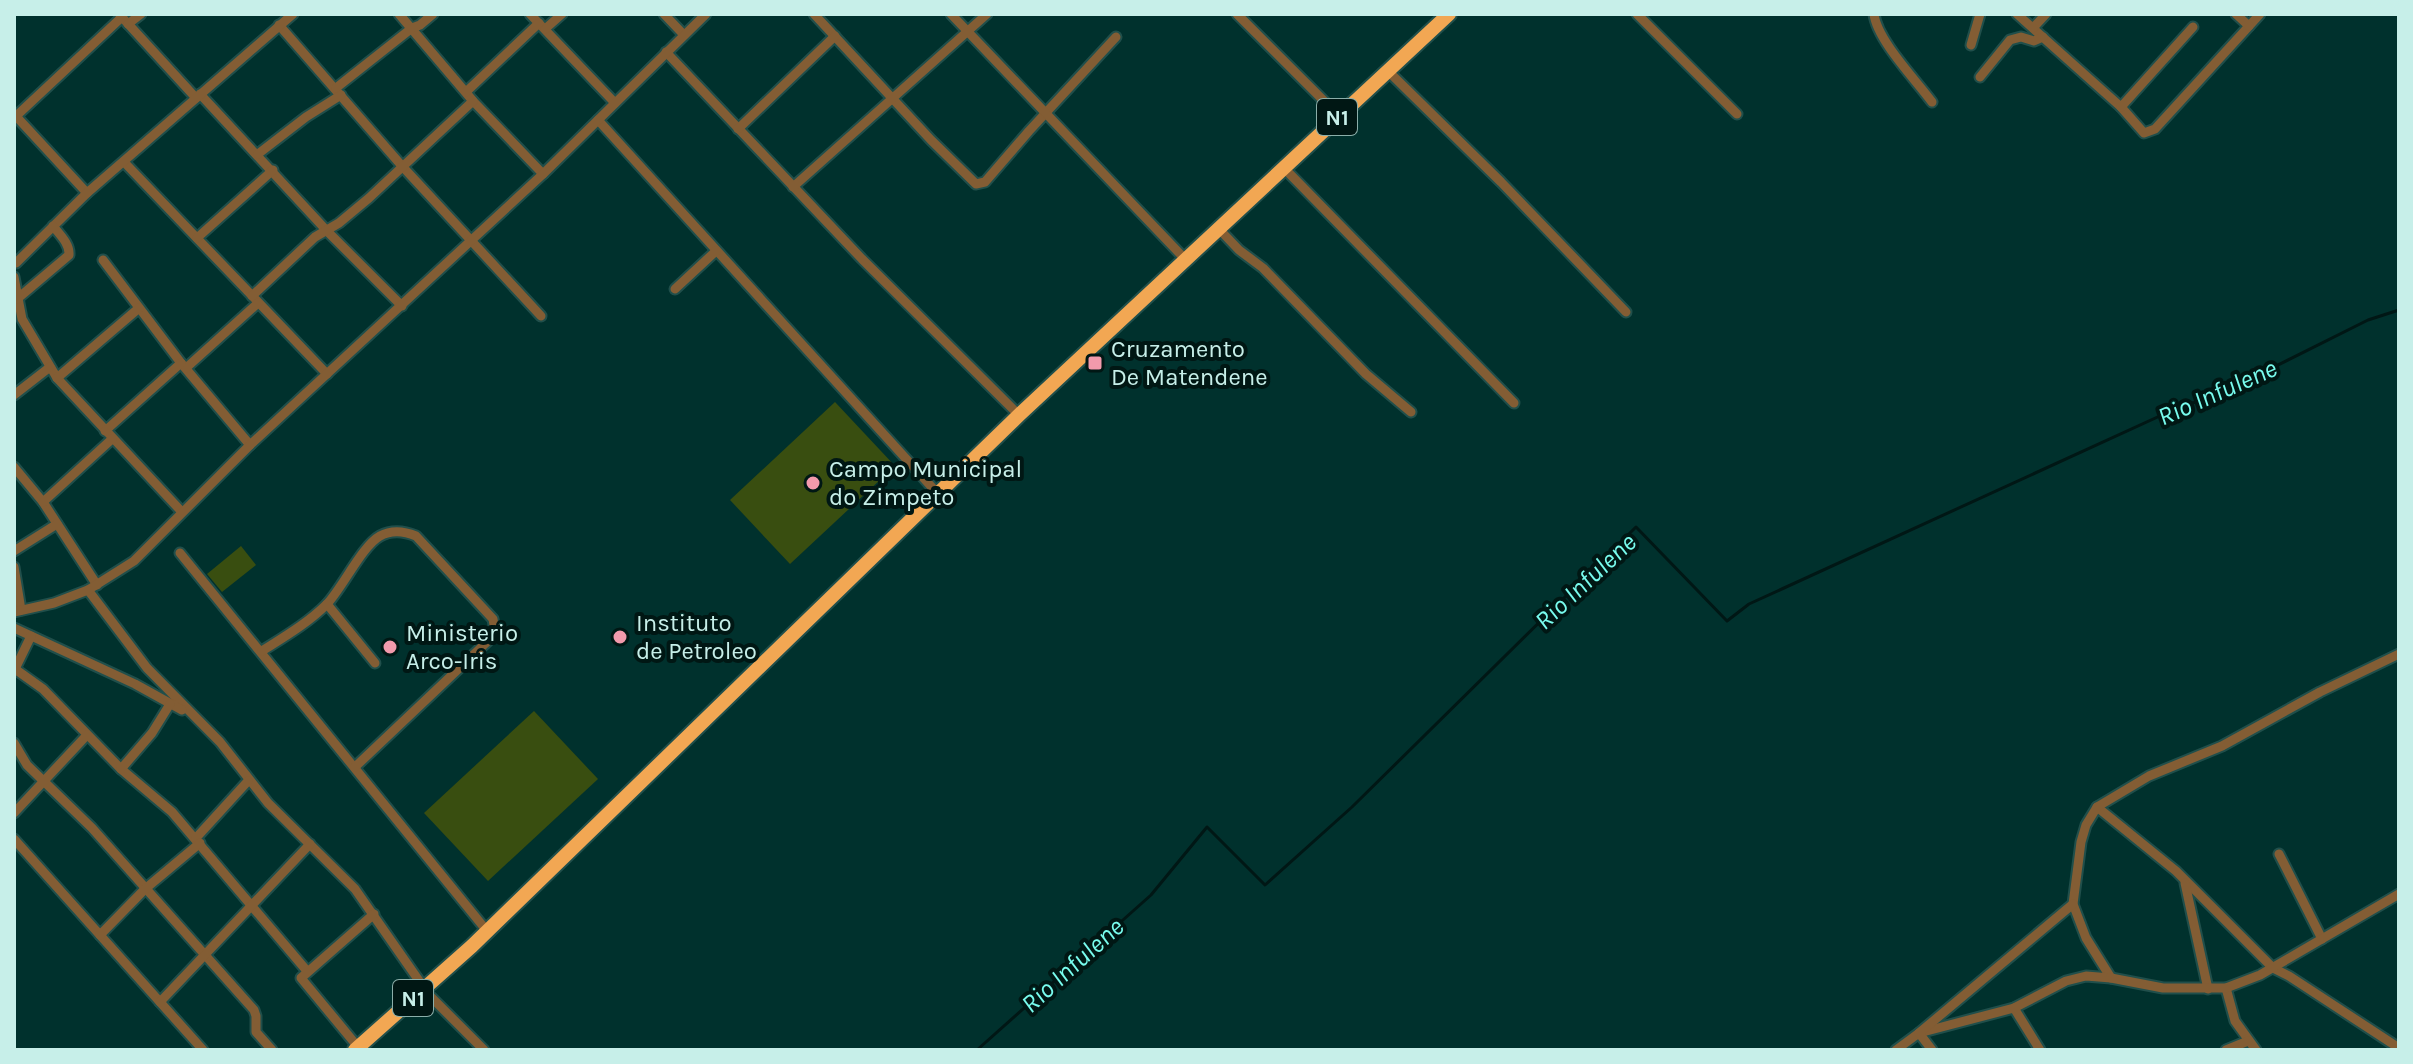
<svg xmlns="http://www.w3.org/2000/svg" width="2413" height="1064" font-family="Karla,sans-serif">
<style>
.green{fill:#394e10}
.lines{fill:none;stroke-linecap:round;stroke-linejoin:round}
.stream{stroke:#001715;stroke-width:3}
.minor-casing{stroke:#204f4b;stroke-width:13}
.highway-casing{stroke:#204f4b;stroke-width:18}
.minor{stroke:#835d34;stroke-width:9}
.highway{stroke:#f2a753;stroke-width:14}
.poi-dot{fill:#f29aac;stroke:#001714;stroke-width:3}
.labels{text-anchor:middle;stroke-width:8;stroke-linejoin:round;paint-order:stroke}
.shield{fill:#001714;stroke:#8baea9;stroke-width:2}
.shield-label{font-size:22px;font-weight:bold;fill:#c7efe9}
.poi-label{font-size:24px;fill:#c7efe9;stroke:#001714;text-anchor:start}
.water-label{font-size:26px;font-style:italic;fill:#78fcee;stroke:#001714}
</style>
<rect width="100%" height="100%" fill="#00312d"/>
<g class="green">
<polygon points="835,402 895,466 790,564 730,500"/>
<polygon points="241,546 256,565 222,592 207,574"/>
<polygon points="534,711 598,779 488,881 424,813"/>
</g>
<g class="lines">
<polyline class="stream" points="977,1050 1151,895 1207,827 1265,885 1352,807 1636,527 1727,621 1749,604 2186,404 2208,400 2368,320 2399,310"/>
<defs>
<g id="minor">
<polyline points="399,14 473,101 543,174"/>
<polyline points="530,14 615,103"/>
<polyline points="664,14 684,35"/>
<polyline points="814,14 931,140 976,184 985,182 1029,131 1116,37"/>
<polyline points="951,14 1185,259"/>
<polyline points="1237,14 1338,115"/>
<polyline points="1637,14 1737,114"/>
<path d="M1874,14C1877,40 1916,80 1932,102"/>
<polyline points="2017,14 2121,107 2144,133 2155,129 2260,14"/>
<polyline points="2236,14 2249,26"/>
<polyline points="120,15 196,98"/>
<polyline points="128,24 141,14"/>
<polyline points="279,25 402,166 541,316"/>
<polyline points="2033,28 2046,14"/>
<polyline points="545,29 562,14"/>
<polyline points="1971,45 1980,14"/>
<polyline points="666,52 862,259 1019,415"/>
<polyline points="1387,70 1501,182 1626,312"/>
<polyline points="1980,77 2010,40 2021,37 2034,41 2043,37"/>
<polyline points="336,88 412,28 420,25 433,14"/>
<polyline points="466,92 539,23"/>
<polyline points="200,94 327,231 402,306"/>
<polyline points="2121,107 2193,27"/>
<polyline points="14,114 87,193"/>
<polyline points="14,118 122,17"/>
<polyline points="598,120 939,495"/>
<polyline points="738,129 835,36"/>
<polyline points="258,154 306,117 341,95"/>
<polyline points="124,162 327,374"/>
<polyline points="1283,167 1514,403"/>
<polyline points="793,187 987,14"/>
<polyline points="1219,229 1239,250 1263,268 1366,374 1411,412"/>
<polyline points="197,238 273,170"/>
<polyline points="103,260 181,363 250,445"/>
<polyline points="16,263 87,193 293,14"/>
<polyline points="14,277 22,319 57,378 182,512"/>
<polyline points="675,289 716,251"/>
<polyline points="252,296 315,237 339,223 369,198 473,101"/>
<path d="M17,299L69,255C70,244 60,235 53,226"/>
<polyline points="186,368 258,303"/>
<polyline points="57,378 139,308"/>
<polyline points="14,395 50,367"/>
<polyline points="105,431 181,363"/>
<polyline points="14,467 43,502 97,585"/>
<polyline points="43,502 112,439"/>
<polyline points="14,551 57,524"/>
<polyline points="180,553 487,931"/>
<polyline points="14,567 21,610"/>
<polyline points="88,590 147,668 220,742 268,803 355,889 429,995 484,1050"/>
<polyline points="327,604 375,663"/>
<polyline points="14,612 54,603 88,590 134,561 250,445 543,174 706,14"/>
<polyline points="14,628 135,684 182,710"/>
<path d="M262,651C284,637 308,623 327,604C343,587 362,546 380,536C391,530 404,531 416,536L493,619L495,631L489,640L355,767"/>
<polyline points="15,669 43,689 121,769 172,812 307,971"/>
<polyline points="14,671 31,636"/>
<polyline points="14,743 27,765 92,828 254,1010 256,1016 256,1032 272,1050"/>
<polyline points="121,769 152,733 170,704"/>
<polyline points="2097,807 2176,871 2273,968 2289,976 2399,1048"/>
<polyline points="14,813 87,735"/>
<polyline points="196,838 248,781"/>
<polyline points="14,839 203,1050"/>
<polyline points="2279,854 2322,939"/>
<polyline points="2185,883 2208,989"/>
<polyline points="100,935 145,889 200,843"/>
<polyline points="2111,978 2086,938 2073,904 2081,842 2086,825 2097,807 2149,776 2222,746 2320,692 2399,654"/>
<polyline points="2226,988 2235,1021 2256,1050"/>
<polyline points="160,1002 310,844"/>
<polyline points="2014,1008 2040,1050"/>
<polyline points="358,1047 301,978 374,914"/>
<polyline points="1896,1050 1919,1033 2014,1008 2066,981 2086,976 2111,978 2163,988 2226,988 2260,975 2399,894"/>
<polyline points="1932,1050 1919,1033 2073,904"/>
<polyline points="2226,1050 2248,1041"/>
</g>
<polyline id="highway" points="355,1050 472,946 1019,415 1449,14"/>
</defs>
<use href="#minor" class="minor-casing"/>
<use href="#highway" class="highway-casing"/>
<use href="#minor" class="minor"/>
<use href="#highway" class="highway"/>
</g>
<g class="poi-dot">
<rect x="1087" y="355" width="16" height="16" rx="4"/>
<circle cx="813" cy="483" r="8"/>
<circle cx="620" cy="637" r="8"/>
<circle cx="390" cy="647" r="8"/>
</g>
<g class="labels">
<g class="shield">
<rect x="1317" y="99" width="40" height="36" rx="6"/>
<rect x="393" y="980" width="40" height="36" rx="6"/>
</g>
<g class="shield-label">
<text x="1337" y="125">N1</text>
<text x="413" y="1006">N1</text>
</g>
<g class="poi-label">
<text x="1111" y="357">Cruzamento<tspan x="1111" dy="28">De Matendene</tspan></text>
<text x="829" y="477">Campo Municipal<tspan x="829" dy="28">do Zimpeto</tspan></text>
<text x="636" y="631">Instituto<tspan x="636" dy="28">de Petroleo</tspan></text>
<text x="406" y="641">Ministerio<tspan x="406" dy="28">Arco-Iris</tspan></text>
</g>
<g class="water-label">
<text transform="translate(2217 392) rotate(-24)" y="9">Rio Infulene</text>
<text transform="translate(1585 581) rotate(-43)" y="9">Rio Infulene</text>
<text transform="translate(1072 965) rotate(-42)" y="9">Rio Infulene</text>
</g>
</g>
<rect width="2413" height="1064" fill="none" stroke="#c7efe9" stroke-width="32"/>
</svg>
